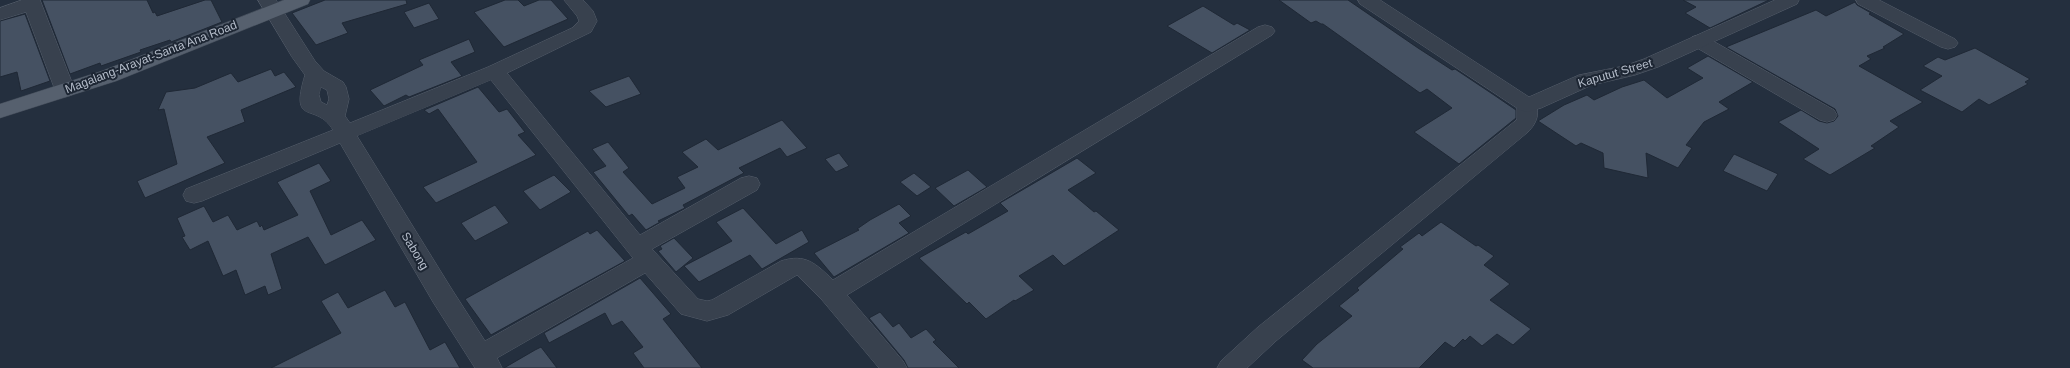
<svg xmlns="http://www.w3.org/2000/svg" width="2070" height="368" font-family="Arial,sans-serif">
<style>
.building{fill:#455162;stroke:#1f2835}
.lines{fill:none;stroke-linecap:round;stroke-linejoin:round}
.minor-casing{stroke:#565f6c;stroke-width:1}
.tertiary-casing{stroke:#565f6c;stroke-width:1}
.primary-casing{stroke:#414a57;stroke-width:1}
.minor{fill:#38414e;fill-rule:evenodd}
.tertiary{fill:#38414e;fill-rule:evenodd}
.primary{fill:#56606e;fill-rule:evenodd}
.labels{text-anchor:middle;stroke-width:4;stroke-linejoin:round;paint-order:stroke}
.street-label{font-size:12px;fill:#b4bcc9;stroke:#1d2633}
</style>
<rect width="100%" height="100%" fill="#242f3e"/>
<g class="building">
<polygon points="42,0 147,0 153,13 155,12 157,16 205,0 211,0 222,22 171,42 170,40 140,50 141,52 101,66 100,63 70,74"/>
<polygon points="325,0 406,0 407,4 342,23 348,33 316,45 292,13"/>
<polygon points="505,0 518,0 524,6 539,0 551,0 568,19 504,47 474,12"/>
<polygon points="1279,0 1348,0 1418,48 1452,70 1455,69 1494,95 1516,110 1516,118 1459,164 1414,132 1452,108 1427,89 1420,93 1323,24 1321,24 1316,21 1311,23"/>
<polygon points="1683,0 1769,0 1710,28 1685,13 1696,7"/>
<polygon points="1855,2 1857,5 1871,13 1869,14 1904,34 1883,47 1885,48 1867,56 1871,59 1859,66 1923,102 1890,121 1899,127 1871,146 1875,148 1830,175 1803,159 1819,149 1778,122 1801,110 1819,121 1827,123 1834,121 1838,116 1835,109 1726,47 1816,10 1826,16"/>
<polygon points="429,3 439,19 414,28 404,12"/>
<polygon points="1203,6 1234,25 1237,23 1250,30 1212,53 1167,26"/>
<polygon points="25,14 50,81 21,91 17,72 0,77 0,21"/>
<polygon points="469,39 475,52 451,62 462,76 409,97 406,95 384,106 370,90 423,65 419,60"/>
<polygon points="1975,48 2030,79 2025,82 2028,84 1989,105 1979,99 1962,112 1920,90 1942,76 1923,66 1938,57 1945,60"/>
<polygon points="1708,56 1753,82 1719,102 1729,109 1704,122 1686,145 1692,148 1678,168 1646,153 1648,178 1604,168 1603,153 1581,143 1576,146 1538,121 1564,105 1587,95 1594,100 1622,87 1644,80 1667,98 1703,78 1687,68"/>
<polygon points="271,69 275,76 284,72 296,87 241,110 245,122 207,137 225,163 145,198 137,181 177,164 164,109 158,110 166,92 195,88 231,73 238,82"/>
<polygon points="629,76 641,94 606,107 589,91"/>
<polygon points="478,87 499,112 507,109 525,132 518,135 536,155 436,203 423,187 477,162 438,109 429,114 424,110"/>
<polygon points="782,120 807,148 787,157 780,148 739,168 744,173 683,205 685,208 658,221 660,222 646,230 632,214 629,216 593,172 606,166 592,149 608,142 629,168 623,172 652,204 685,188 677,177 698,167 682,152 706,139 718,150"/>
<polygon points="839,153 849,166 836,172 825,159"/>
<polygon points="1734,154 1778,174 1767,191 1723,171"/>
<polygon points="1077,158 1096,173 1068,190 1094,212 1096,211 1119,230 1064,266 1053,255 1019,276 1034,290 1015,301 1014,300 986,319 969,302 967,304 919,258 966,232 968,234 1008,211 1000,203"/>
<polygon points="319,163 331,181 310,191 331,235 362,220 376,240 325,265 308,237 271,254 282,289 268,295 265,286 245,295 236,270 223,276 208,241 190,250 182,237 185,236 177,218 204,206 213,222 228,215 237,230 257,221 260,227 262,225 264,230 298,215 277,182"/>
<polygon points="968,170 987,187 954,206 935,188"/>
<polygon points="914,173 931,187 917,196 900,182"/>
<polygon points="554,175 571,192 540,210 523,191"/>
<polygon points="899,204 911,216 899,223 909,233 834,277 814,253 859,230 857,229 870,220"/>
<polygon points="495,205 509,223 475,241 461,223"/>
<polygon points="743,208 776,244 802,230 809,242 762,269 750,255 699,282 684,266 732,241 716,222"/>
<polygon points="1441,222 1476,246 1478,245 1494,256 1484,265 1510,284 1490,300 1531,329 1513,345 1497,334 1482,346 1470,336 1465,341 1463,339 1454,348 1445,342 1419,368 1313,368 1302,360 1317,344 1352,316 1339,306 1359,290 1357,288 1403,249 1400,247 1419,233 1422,236"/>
<polygon points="597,230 625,261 491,335 465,299 588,231 590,234"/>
<polygon points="674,238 693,258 676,272 658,251 662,249 660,246"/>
<polygon points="640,278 671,314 663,319 702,368 644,368 633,353 643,347 622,321 612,326 605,313 549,343 544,333"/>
<polygon points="385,290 395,307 405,302 430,350 445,342 460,368 271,368 341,333 321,301 338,292 348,308"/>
<polygon points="880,312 893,327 899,323 911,338 926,329 936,340 933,342 959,368 908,368 904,360 869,318"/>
<polygon points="541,347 557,368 504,368 535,350"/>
</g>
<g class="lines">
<defs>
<g id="minor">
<polygon points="22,0 40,0 75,90 72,95 65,97 58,95 55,90 26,12 0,20 0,8"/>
<path d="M258,0H276L315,61L324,71L343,82L346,87L349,99L345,116L350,123L488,67L572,28L579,21L577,16L564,0H583L593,11L597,21L591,32L507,73L640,235L741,178L749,176L757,178L760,184L757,190L652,249L698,299L707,301L712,300L781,261C806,253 816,264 833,280L1258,27L1265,25L1272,27L1275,31L1272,35L847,295L903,361L907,368H879L822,300L797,275L728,315L707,321L681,314L645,273L497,358L502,368H475L433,302L340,143L202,201L194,203L186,201L183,195L186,189L333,130C316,101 289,128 305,75L292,57ZM491,80L633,258L485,341L451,288L357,136ZM321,87L327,90L329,99L327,105L321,102L319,95Z"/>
<polygon points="1856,0 1879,0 1955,39 1958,43 1955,47 1948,49 1941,47 1858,4"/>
<polygon points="1699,35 1706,37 1834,110 1837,115 1834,120 1827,122 1820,120 1692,45 1689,41 1692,37"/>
<path d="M1527,98L1534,100C1541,112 1537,123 1528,132L1276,341L1247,368H1217L1221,361L1258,327L1514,122L1517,119V105L1520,100Z"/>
</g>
<polygon id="tertiary" points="1358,0 1380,0 1529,97 1579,75 1624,66 1644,59 1775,0 1799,0 1797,4 1658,67 1635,75 1592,85 1541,108 1527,112 1520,110 1360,4"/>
<polygon id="primary" points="284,0 310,0 308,4 116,81 0,118 0,104 102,71"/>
</defs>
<use href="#minor" class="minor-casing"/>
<use href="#tertiary" class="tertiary-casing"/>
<use href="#primary" class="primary-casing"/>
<use href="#minor" class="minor"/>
<use href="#tertiary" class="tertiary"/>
<use href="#primary" class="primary"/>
</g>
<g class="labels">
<g class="street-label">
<text transform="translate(151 57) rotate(-21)" y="4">Magalang-Arayat-Santa Ana Road</text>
<text transform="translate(1615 73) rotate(-16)" y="4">Kaputut Street</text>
<text transform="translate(415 251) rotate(59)" y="4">Sabong</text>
</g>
</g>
</svg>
